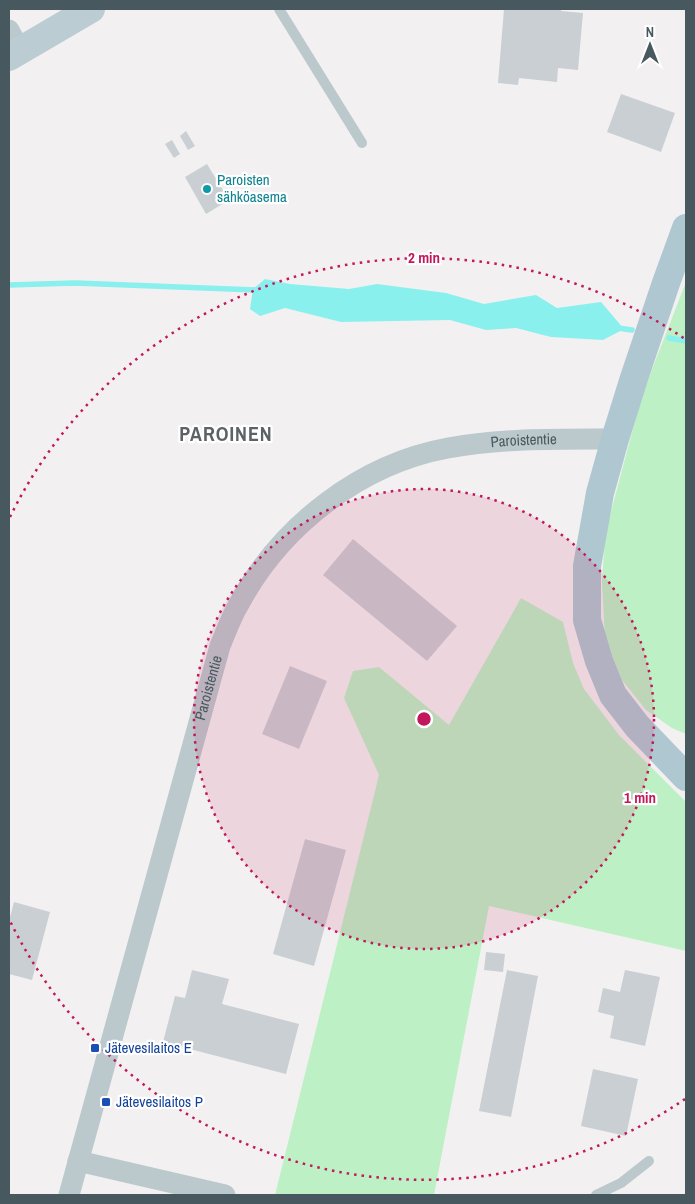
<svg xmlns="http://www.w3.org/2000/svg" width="695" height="1204" font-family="'Archivo Narrow',sans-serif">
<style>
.green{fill:#bdf1c5}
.water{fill:#89f0ed}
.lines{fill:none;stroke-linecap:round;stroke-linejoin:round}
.stream{stroke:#89f0ed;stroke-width:5.5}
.building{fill:#cacfd3}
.service{stroke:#bbc9cd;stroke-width:10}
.minor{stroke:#bbc9cd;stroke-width:21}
.secondary{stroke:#bbccd2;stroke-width:28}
.primary{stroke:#afc7d0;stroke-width:28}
.ring{fill:none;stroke:#c2185b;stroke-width:2.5;stroke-dasharray:2.5 5}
.culture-dot{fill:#0f9aa8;stroke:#fff;stroke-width:2}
.transit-dot{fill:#1a4fb4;stroke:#fff;stroke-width:2}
.labels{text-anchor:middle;stroke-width:4.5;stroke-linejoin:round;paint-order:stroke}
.culture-label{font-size:15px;fill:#0d838f;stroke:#fff;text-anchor:start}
.street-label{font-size:15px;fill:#47595f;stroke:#fff}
.transit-label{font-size:15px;fill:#164399;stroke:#fff;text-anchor:start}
.district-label{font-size:20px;font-weight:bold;letter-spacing:1px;fill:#5c6265;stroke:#fff}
.centre{fill:#c2185b;stroke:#fff;stroke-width:2.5}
.ring-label{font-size:15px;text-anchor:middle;font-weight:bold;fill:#c2185b;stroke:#fff;stroke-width:4.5;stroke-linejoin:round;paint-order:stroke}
</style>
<rect width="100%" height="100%" fill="#f3f0f1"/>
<g class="green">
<polygon points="686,282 686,734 672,728 646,710 622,680 605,640 602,582 605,534 642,395"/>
<polygon points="521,598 563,622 573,663 584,689 619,735 686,802 686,951 489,906 434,1195 275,1195 379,775 344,698 353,671 379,667 449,725"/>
</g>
<polygon class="water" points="265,279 290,284 349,289 377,284 446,293 484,304 536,295 557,308 601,302 624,329 603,340 551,337 516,328 486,330 450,320 341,322 285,308 260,316 250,309 253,289"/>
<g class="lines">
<g class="stream">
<polyline points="9,285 75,283 259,290"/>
<polyline points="618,328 632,330"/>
<polyline points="669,338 686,341"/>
</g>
</g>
<g class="building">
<polygon points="504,9 561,9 561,11 583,13 578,70 558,68 557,82 519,78 518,85 498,83"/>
<polygon points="621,94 675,113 661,152 607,132"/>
<polygon points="186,131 195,146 188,150 180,136"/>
<polygon points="172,140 180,154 174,158 165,144"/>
<polygon points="207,164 229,200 206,214 185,177"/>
<polygon points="353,539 457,626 427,661 323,575"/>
<polygon points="290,666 327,681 299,749 262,734"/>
<polygon points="305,839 346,850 314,966 273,954"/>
<polygon points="14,902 50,912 32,980 9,974 9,921"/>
<polygon points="486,952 505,954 503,972 484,970"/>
<polygon points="192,970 229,979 222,1004 299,1024 286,1074 163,1042 175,996 185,998"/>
<polygon points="507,970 538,976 511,1117 479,1111"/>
<polygon points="625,970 660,977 645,1046 610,1038 614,1016 598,1012 603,988 620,992"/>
<polygon points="593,1069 638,1079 626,1136 581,1126"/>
</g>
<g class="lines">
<g class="service">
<polyline points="279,9 362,143"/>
<polyline points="596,1195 621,1183 649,1161"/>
</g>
<g class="minor">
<polyline points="9,30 20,51"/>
<polyline points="78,1161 225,1195"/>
<path id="s1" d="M69,1195L220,646C226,632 231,617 239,604C281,526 360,464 448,448C503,438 559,439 615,439"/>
</g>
<polyline class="secondary" points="9,57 91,9"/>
<polyline class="primary" points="686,228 666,283 634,378 615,439 600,493 587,566 587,620 599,661 613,695 637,726 686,777"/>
</g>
<circle cx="424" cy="719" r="230" fill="#c2185b" fill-opacity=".12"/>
<g class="ring">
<circle cx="424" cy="719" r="230"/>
<path d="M685 1099A461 461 0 0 1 10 921M10 517A461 461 0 0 1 685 339"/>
</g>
<circle class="culture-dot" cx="207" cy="189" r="5"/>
<g class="transit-dot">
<rect x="90" y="1043" width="10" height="10" rx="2.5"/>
<rect x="101" y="1097" width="10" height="10" rx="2.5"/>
</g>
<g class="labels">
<g class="culture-label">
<text x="217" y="185">Paroisten<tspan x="217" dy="17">sähköasema</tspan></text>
</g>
<g class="street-label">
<text dy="5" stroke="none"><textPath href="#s1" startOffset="961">Paroistentie</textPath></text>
<text dy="5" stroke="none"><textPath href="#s1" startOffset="526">Paroistentie</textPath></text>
</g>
<g class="transit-label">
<text x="105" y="1053">Jätevesilaitos E</text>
<text x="116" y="1107">Jätevesilaitos P</text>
</g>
<g class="district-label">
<text x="226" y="441">PAROINEN</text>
</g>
</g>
<circle cx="424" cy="719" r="8" class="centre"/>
<g class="ring-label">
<text x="424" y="263">2 min</text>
<text x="640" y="803">1 min</text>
</g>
<rect width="695" height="1204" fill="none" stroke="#47595f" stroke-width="20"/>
<g transform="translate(650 45)" stroke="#ffffff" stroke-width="4" paint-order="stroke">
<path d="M0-4L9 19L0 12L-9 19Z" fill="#47595f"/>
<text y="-8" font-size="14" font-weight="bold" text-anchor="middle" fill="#47595f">N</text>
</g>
</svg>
